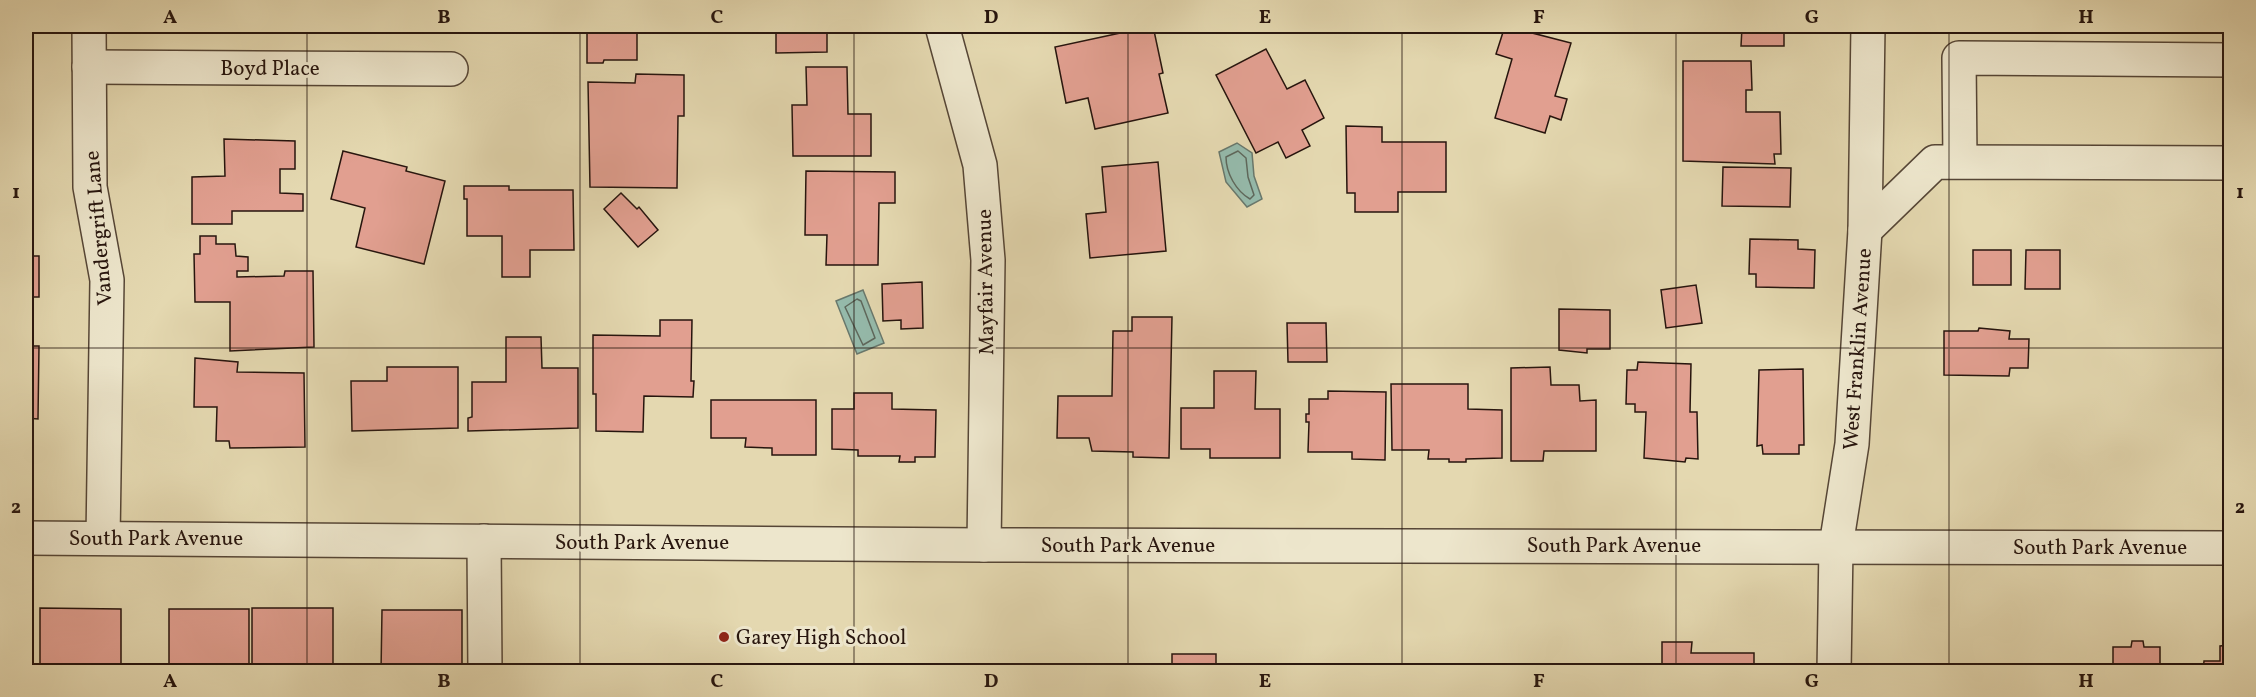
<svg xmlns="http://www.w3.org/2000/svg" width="2256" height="697" font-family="Vollkorn,serif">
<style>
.water{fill:#95baab;stroke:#69786c;stroke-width:1.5}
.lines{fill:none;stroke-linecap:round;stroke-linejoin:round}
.shore{stroke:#5e685c;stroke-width:1.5}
.building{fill:#e19f90;stroke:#27150e;stroke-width:1.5}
.minor-casing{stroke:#564636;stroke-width:36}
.minor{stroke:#ede6cc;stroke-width:33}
.grid{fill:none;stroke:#27150e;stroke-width:1.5;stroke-opacity:0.55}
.poi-dot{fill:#8f2418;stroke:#ede6cc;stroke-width:2}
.labels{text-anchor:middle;stroke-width:6;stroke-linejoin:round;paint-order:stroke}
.street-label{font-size:21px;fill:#27150e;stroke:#ede6cc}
.poi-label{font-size:21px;fill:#27150e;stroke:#ede6cc;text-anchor:start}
.neatline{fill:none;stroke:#27150e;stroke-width:2}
.grid-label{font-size:20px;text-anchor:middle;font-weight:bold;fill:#27150e}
</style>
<rect width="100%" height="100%" fill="#e4d8b0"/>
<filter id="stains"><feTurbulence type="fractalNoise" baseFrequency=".00333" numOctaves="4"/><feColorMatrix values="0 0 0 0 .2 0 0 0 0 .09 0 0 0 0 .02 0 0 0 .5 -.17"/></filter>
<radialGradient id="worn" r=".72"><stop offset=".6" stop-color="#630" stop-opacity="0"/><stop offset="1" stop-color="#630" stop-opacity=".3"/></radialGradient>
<g class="water">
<polygon points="1237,143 1252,153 1254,176 1262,199 1247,207 1226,182 1219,152"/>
<polygon points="863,290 884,343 857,354 836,301"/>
</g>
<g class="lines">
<g class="shore">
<path d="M1238,151L1246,158L1248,177L1254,195L1250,199C1236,191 1226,173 1226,157Z"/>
<polygon points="857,299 861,301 875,338 863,345 845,307"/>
</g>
</g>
<g class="building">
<polygon points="587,26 679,26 637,27 637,60 604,60 603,63 587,63"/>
<polygon points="776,26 827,26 827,52 776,53"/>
<polygon points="1153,26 1163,73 1159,74 1168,113 1095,129 1088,98 1066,103 1055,47"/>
<polygon points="1505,26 1571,43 1555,96 1567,99 1561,120 1550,116 1545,133 1495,118 1512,59 1496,54"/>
<polygon points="1686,26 1784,26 1784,46 1741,46 1742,28 1717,30"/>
<polygon points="1266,49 1287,89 1305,80 1324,118 1302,130 1310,146 1286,158 1278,142 1256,153 1216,75"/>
<polygon points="1683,61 1751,61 1752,90 1746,90 1746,112 1780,112 1781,154 1774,154 1775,164 1683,161"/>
<polygon points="806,67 847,67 848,114 871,114 871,156 793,156 792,105 807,105"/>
<polygon points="636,74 684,75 684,116 678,116 677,188 590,187 588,82 635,83"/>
<polygon points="1346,126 1382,127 1382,142 1446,142 1446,192 1398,192 1398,212 1355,212 1355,193 1347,193"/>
<polygon points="224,139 295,141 295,169 280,169 280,193 303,194 303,211 232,211 232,224 192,224 192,177 225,176"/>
<polygon points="343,151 407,167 406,171 445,181 424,264 356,247 365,208 331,199"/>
<polygon points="1158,162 1166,251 1090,258 1086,214 1106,212 1102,167"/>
<polygon points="1723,167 1791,168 1790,207 1722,206"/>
<polygon points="806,171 895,172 895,203 879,203 878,265 826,265 827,235 805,235"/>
<polygon points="464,186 509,186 509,190 573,190 574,250 530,250 530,277 502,277 502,236 467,236 467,199 464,199"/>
<polygon points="621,193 637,209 639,207 658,230 638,247 604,209"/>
<polygon points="200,236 216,236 216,244 235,244 236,256 248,257 248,271 237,271 237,277 284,276 285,271 313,271 314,347 230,351 230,302 195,302 194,254 200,254"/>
<polygon points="1750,239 1798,240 1798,249 1815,250 1814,288 1756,287 1756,274 1749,274"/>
<rect x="1973" y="250" width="38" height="35"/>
<polygon points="2026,250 2060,250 2060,289 2025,289"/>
<rect x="26" y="256" width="13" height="41"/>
<polygon points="922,282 923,328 901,329 901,320 883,321 882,284"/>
<polygon points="1696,285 1702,323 1666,328 1661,290"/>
<polygon points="1559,309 1610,310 1610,349 1587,349 1587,353 1559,350"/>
<polygon points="1132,317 1172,317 1169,458 1133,457 1133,452 1092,451 1089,438 1057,438 1058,396 1112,396 1113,331 1132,331"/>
<polygon points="660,320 692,320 691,381 694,381 693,397 644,396 643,432 596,431 596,394 593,394 593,335 660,336"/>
<polygon points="1287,323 1326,323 1327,362 1288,362"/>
<polygon points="1979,328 2010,331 2009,339 2029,339 2028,368 2010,368 2009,376 1944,375 1944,331 1978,331"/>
<polygon points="506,337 541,337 542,368 578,368 578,428 468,431 468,418 472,417 472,382 506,382"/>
<polygon points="26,346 39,346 38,419 26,418"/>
<polygon points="195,358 238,362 237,372 304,373 305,447 230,448 229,441 216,441 217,407 194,407"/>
<polygon points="1638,362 1691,364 1690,412 1697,412 1698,459 1686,458 1685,462 1644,458 1646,412 1635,412 1635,404 1626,404 1627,370 1637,370"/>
<polygon points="387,367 458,367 458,428 352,431 351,381 387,381"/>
<polygon points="1550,367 1551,385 1579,385 1580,401 1596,400 1596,451 1544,451 1543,461 1511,461 1511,368"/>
<polygon points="1803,369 1804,445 1799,445 1799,454 1763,454 1762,445 1757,446 1759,370"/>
<polygon points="1214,371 1256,371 1255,409 1280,409 1280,458 1210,458 1210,449 1181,449 1181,408 1214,408"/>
<polygon points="1391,384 1468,384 1468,409 1502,410 1502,458 1466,459 1466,462 1449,462 1449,459 1428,459 1429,450 1392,450"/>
<polygon points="1328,391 1386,392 1385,460 1352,459 1352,452 1308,452 1309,422 1306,422 1306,414 1309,414 1309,399 1328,399"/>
<polygon points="854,393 892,393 892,409 936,410 935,457 915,457 915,462 899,462 900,456 858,456 858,450 832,449 832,409 854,409"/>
<polygon points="711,400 816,400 816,455 772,455 772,448 745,447 746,438 711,438"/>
<polygon points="40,608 121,609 121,672 40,672"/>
<rect x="252" y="608" width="81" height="64"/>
<rect x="169" y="609" width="80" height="63"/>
<polygon points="382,610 462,610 462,672 381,672"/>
<polygon points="2132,641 2143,641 2144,647 2160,647 2160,672 2113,672 2113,647 2131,647"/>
<polygon points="1662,642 1692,642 1691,653 1754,653 1754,672 1662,672"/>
<polygon points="2230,645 2230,672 2203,672 2204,661 2220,661 2220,646"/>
<rect x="1172" y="654" width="44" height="18"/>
</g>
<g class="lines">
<defs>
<g id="minor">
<polyline points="89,26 90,187 107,280 103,538"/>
<polyline points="942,26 980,165 988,260 984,545"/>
<polyline points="89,67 451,69"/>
<polyline points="1960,161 1959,58 2230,60"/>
<polyline points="1865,230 1935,162 2230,163"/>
<polyline points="26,538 984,545 2230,548"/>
<polyline points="484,541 485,672"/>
<polyline points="1834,672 1836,546 1852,444 1865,230 1868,26"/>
</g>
</defs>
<use href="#minor" class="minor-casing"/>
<use href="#minor" class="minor"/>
</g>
<path class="grid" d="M307,26V672M580,26V672M854,26V672M1128,26V672M1402,26V672M1676,26V672M1949,26V672M26,348H2230"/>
<circle class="poi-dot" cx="724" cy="637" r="6"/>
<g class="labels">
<g class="street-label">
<text x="270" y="75">Boyd Place</text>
<text transform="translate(98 228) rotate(-95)" y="7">Vandergrift Lane</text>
<text transform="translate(985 282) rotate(-91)" y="7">Mayfair Avenue</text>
<text transform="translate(1857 349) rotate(-86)" y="7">West Franklin Avenue</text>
<text x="156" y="545">South Park Avenue</text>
<text x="642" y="549">South Park Avenue</text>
<text x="1128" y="552">South Park Avenue</text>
<text x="1614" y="552">South Park Avenue</text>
<text x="2100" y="554">South Park Avenue</text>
</g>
<g class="poi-label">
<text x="736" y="644">Garey High School</text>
</g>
</g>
<rect width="2256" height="697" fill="none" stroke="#e4d8b0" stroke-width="66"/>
<rect x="33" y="33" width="2190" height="631" class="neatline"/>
<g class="grid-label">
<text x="170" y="23">A</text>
<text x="444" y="23">B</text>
<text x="717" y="23">C</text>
<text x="991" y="23">D</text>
<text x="1265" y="23">E</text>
<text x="1539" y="23">F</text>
<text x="1812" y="23">G</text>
<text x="2086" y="23">H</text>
<text x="16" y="198">1</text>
<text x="2240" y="198">1</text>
<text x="16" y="513">2</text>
<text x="2240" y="513">2</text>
<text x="170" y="687">A</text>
<text x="444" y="687">B</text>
<text x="717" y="687">C</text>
<text x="991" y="687">D</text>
<text x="1265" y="687">E</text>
<text x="1539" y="687">F</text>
<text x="1812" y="687">G</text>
<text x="2086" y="687">H</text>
</g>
<rect width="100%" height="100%" filter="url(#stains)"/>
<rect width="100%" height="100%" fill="url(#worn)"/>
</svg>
